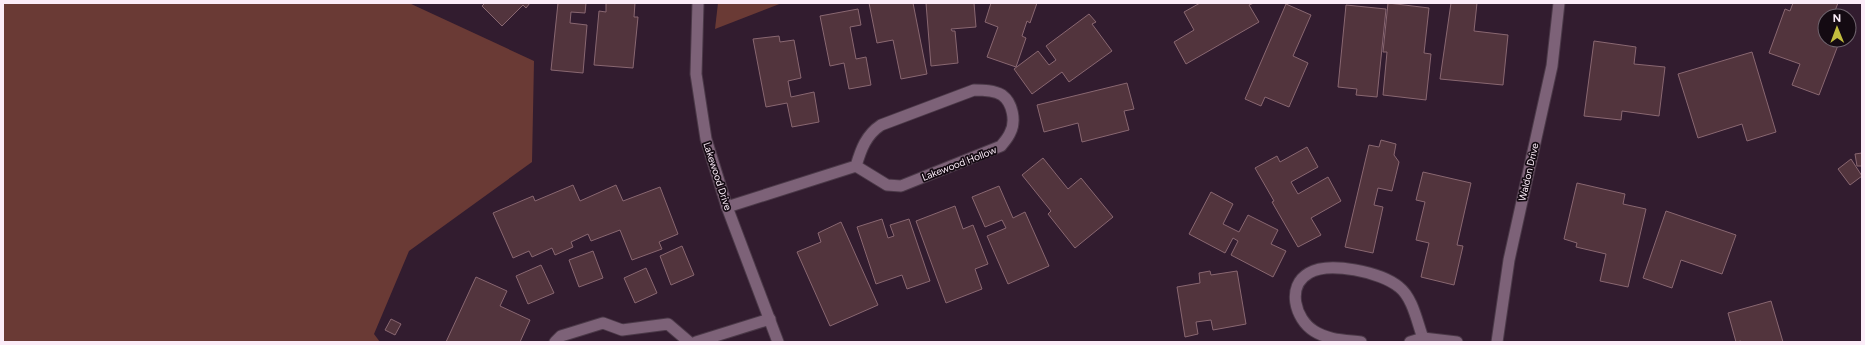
<svg xmlns="http://www.w3.org/2000/svg" width="1865" height="345" font-family="Figtree,sans-serif">
<style>
.green{fill:#6a3a35}
.building{fill:#52343d;stroke:#896771}
.lines{fill:none;stroke-linecap:round;stroke-linejoin:round}
.minor-casing{stroke:#4b3948;stroke-width:13}
.tertiary-casing{stroke:#4b3948;stroke-width:13}
.minor{stroke:#7d6278;stroke-width:11}
.tertiary{stroke:#7d6278;stroke-width:11}
.labels{text-anchor:middle;stroke-width:3.5;stroke-linejoin:round;paint-order:stroke}
.street-label{font-size:10px;fill:#fbecf8;stroke:#140a12}
</style>
<rect width="100%" height="100%" fill="#321c2f"/>
<g class="green">
<polygon points="3,3 409,3 534,61 532,162 409,251 374,334 380,342 3,342"/>
<polygon points="718,3 782,3 715,29"/>
</g>
<g class="building">
<polygon points="485,3 530,3 526,8 523,5 502,26 482,6"/>
<polygon points="558,3 586,3 585,13 571,12 570,23 587,25 583,73 551,70"/>
<polygon points="606,3 635,3 634,17 638,17 633,68 594,65 599,11 606,12"/>
<polygon points="869,3 913,3 927,74 901,79 893,40 877,43"/>
<polygon points="926,3 974,3 976,27 951,29 952,31 955,31 958,63 931,66"/>
<polygon points="991,3 1037,3 1030,23 1027,21 1022,36 1026,38 1016,67 987,57 998,27 985,22"/>
<polygon points="1200,3 1254,3 1249,5 1259,22 1186,64 1174,42 1194,30 1184,12"/>
<polygon points="1388,3 1429,8 1424,53 1431,54 1426,100 1383,95 1387,52 1383,52"/>
<polygon points="1451,3 1477,3 1474,31 1508,35 1503,85 1440,79"/>
<polygon points="1793,3 1838,3 1833,16 1825,16 1825,40 1840,40 1819,95 1792,85 1800,64 1769,53 1785,9 1790,11"/>
<polygon points="1286,4 1311,15 1293,56 1308,63 1289,107 1265,97 1261,106 1245,99"/>
<polygon points="1346,5 1386,9 1377,97 1356,95 1357,89 1338,87"/>
<polygon points="858,9 861,25 850,27 856,59 866,57 871,85 849,89 844,63 830,66 820,16"/>
<polygon points="1089,14 1096,22 1092,24 1112,51 1069,82 1062,72 1032,94 1014,69 1038,51 1049,65 1056,60 1046,46"/>
<polygon points="779,36 780,42 794,40 801,78 788,81 791,97 814,92 819,122 792,127 787,103 766,107 753,39"/>
<polygon points="1594,41 1636,47 1634,64 1665,67 1659,116 1622,111 1621,120 1584,116"/>
<polygon points="1752,52 1776,132 1747,141 1742,124 1698,138 1678,74"/>
<polygon points="1127,83 1134,109 1124,111 1129,130 1082,142 1078,123 1044,132 1037,105"/>
<polygon points="1381,140 1396,144 1394,155 1399,162 1392,191 1378,188 1374,205 1383,207 1373,253 1345,247 1369,145 1379,147"/>
<polygon points="1307,147 1318,167 1291,182 1298,194 1328,177 1341,201 1311,218 1321,235 1298,247 1272,202 1274,201 1255,168 1277,156 1280,162"/>
<polygon points="1862,153 1862,166 1857,166 1855,154"/>
<polygon points="1043,158 1068,189 1081,178 1113,217 1075,248 1048,214 1051,211 1022,175"/>
<polygon points="1851,159 1862,176 1850,185 1838,169"/>
<polygon points="1423,172 1471,183 1457,245 1463,246 1454,285 1421,277 1429,243 1416,240 1425,202 1416,200"/>
<polygon points="1577,183 1625,194 1623,204 1646,209 1628,287 1600,281 1606,254 1576,247 1577,243 1564,239"/>
<polygon points="573,185 580,201 616,185 623,201 660,187 678,234 659,242 662,249 632,260 620,230 591,241 588,234 571,242 573,247 555,255 552,248 532,257 529,251 513,258 493,213 533,196 535,201"/>
<polygon points="999,186 1013,218 1025,212 1049,266 1008,284 987,236 1006,228 1002,220 985,227 972,197"/>
<polygon points="1211,192 1233,204 1223,224 1239,232 1248,215 1278,230 1271,244 1286,251 1273,277 1231,255 1238,241 1233,238 1225,253 1189,234"/>
<polygon points="955,206 963,229 973,225 988,264 975,269 982,289 946,303 916,221"/>
<polygon points="1666,211 1736,235 1722,274 1681,260 1672,288 1643,278"/>
<polygon points="882,219 888,238 894,236 890,225 909,219 930,281 907,289 902,275 876,284 857,227"/>
<polygon points="841,222 878,305 830,326 797,252 821,242 818,233"/>
<polygon points="682,246 694,275 671,285 660,256"/>
<polygon points="593,251 603,278 579,287 569,260"/>
<polygon points="541,265 554,293 528,304 516,276"/>
<polygon points="646,268 657,293 635,303 624,278"/>
<polygon points="1210,271 1211,275 1237,271 1246,324 1213,330 1211,320 1196,322 1198,334 1185,337 1177,287 1200,283 1199,273"/>
<polygon points="476,277 507,291 500,306 530,320 520,342 446,342"/>
<polygon points="1771,301 1783,342 1742,342 1741,341 1736,342 1728,313"/>
<polygon points="391,319 401,324 395,335 385,330"/>
</g>
<g class="lines">
<defs>
<g id="minor">
<path d="M727,207L856,166L887,185L901,186L1001,146C1004,142 1008,138 1010,133C1016,122 1013,103 1002,95C994,90 983,90 974,90L881,125C866,135 861,149 856,166"/>
<polyline points="555,342 561,336 603,323 622,330 668,324 689,342"/>
<polyline points="696,342 770,319"/>
<path d="M1361,342C1345,340 1328,340 1314,331C1295,319 1286,286 1309,273C1329,261 1381,272 1399,287C1413,298 1417,322 1423,338"/>
<polyline points="1410,342 1423,338 1457,342"/>
<polyline points="1497,342 1509,260 1552,66 1559,3"/>
</g>
<polyline id="tertiary" points="698,3 696,74 706,139 727,207 778,342"/>
</defs>
<use href="#minor" class="minor-casing"/>
<use href="#tertiary" class="tertiary-casing"/>
<use href="#minor" class="minor"/>
<use href="#tertiary" class="tertiary"/>
</g>
<g class="labels">
<g class="street-label">
<text transform="translate(959 163) rotate(-21)" y="4">Lakewood Hollow</text>
<text transform="translate(1528 172) rotate(-77)" y="4">Waldon Drive</text>
<text transform="translate(718 176) rotate(72)" y="4">Lakewood Drive</text>
</g>
</g>
<rect width="1865" height="345" fill="none" stroke="#fbecf8" stroke-width="8"/>
<g transform="translate(1837 28) rotate(359)"><circle r="19" fill="#140a12" stroke="#70646e"/>
<path d="M0-3L7 15L0 10L-7 15Z" fill="#c3bd3f"/>
<text y="-6" font-size="11" font-weight="bold" text-anchor="middle" fill="#fbecf8">N</text>
</g>
</svg>
